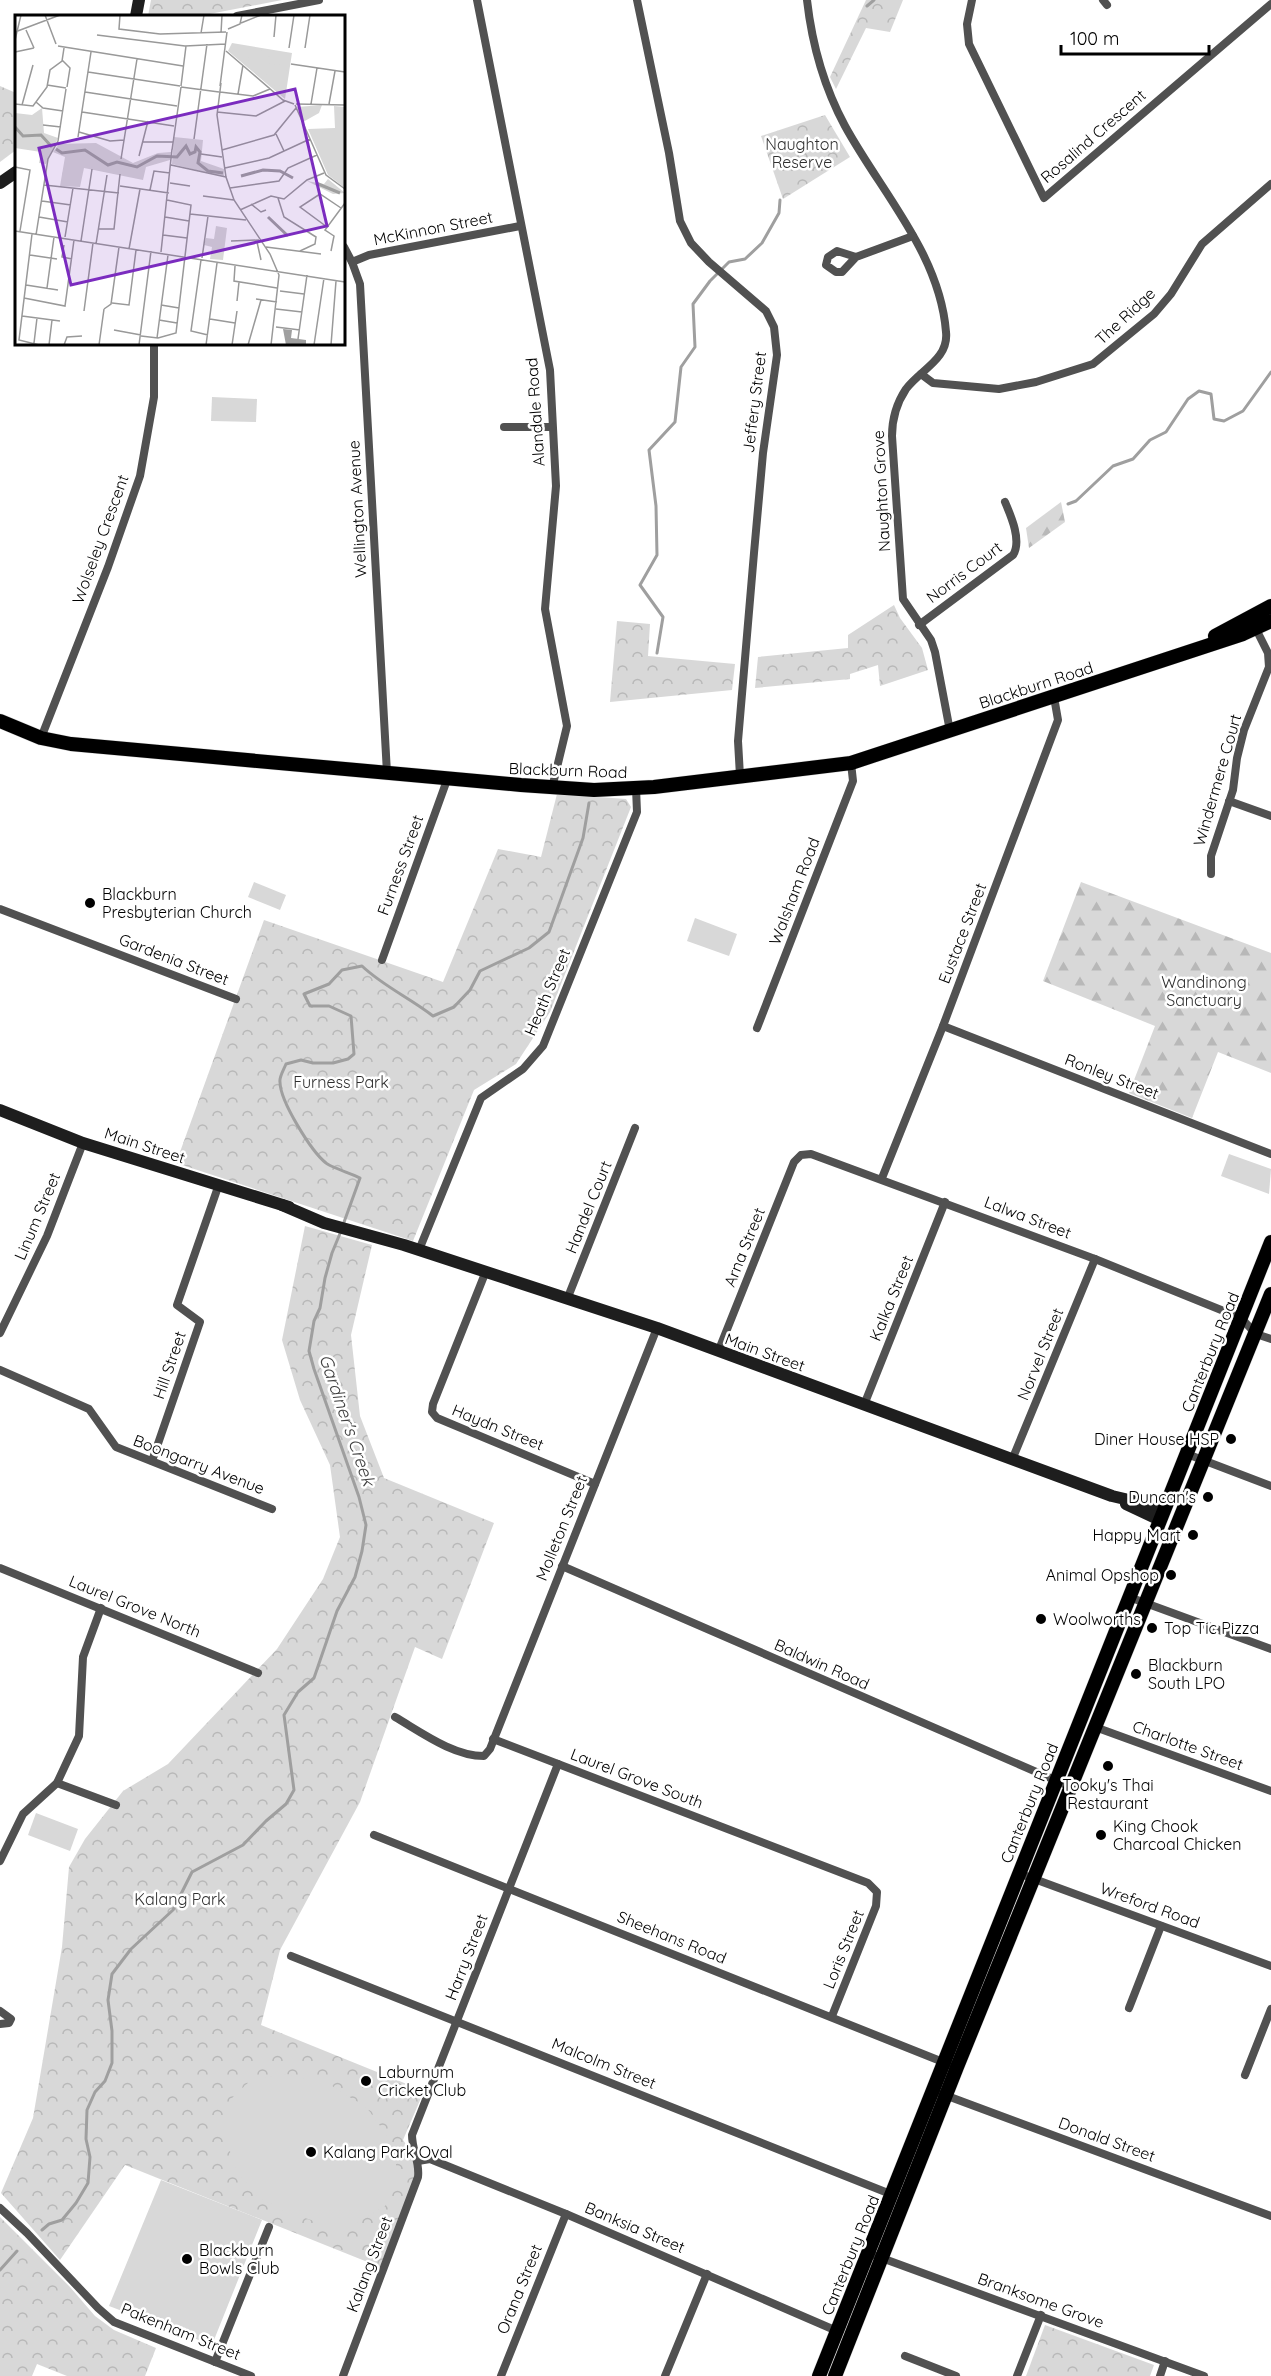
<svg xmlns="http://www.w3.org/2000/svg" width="1271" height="2376" font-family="Quicksand,sans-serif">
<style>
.forest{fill:url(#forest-firs)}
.park{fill:url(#park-crowns)}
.pitch{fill:#d8d8d8}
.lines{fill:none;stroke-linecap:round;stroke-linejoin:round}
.stream{stroke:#9f9f9f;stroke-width:3}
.primary-casing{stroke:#dbdbdb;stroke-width:15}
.street{stroke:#515151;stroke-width:8}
.secondary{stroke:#1e1e1e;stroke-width:12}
.primary{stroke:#000;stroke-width:14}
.poi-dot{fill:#000;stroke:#fff;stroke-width:2}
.labels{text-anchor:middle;stroke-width:5;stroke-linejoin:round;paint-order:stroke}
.street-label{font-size:16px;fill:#000;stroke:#fff}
.park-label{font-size:16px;fill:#2f2f2f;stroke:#fff}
.poi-label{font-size:16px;fill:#000;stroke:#fff;text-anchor:start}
.water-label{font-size:18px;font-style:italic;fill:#404040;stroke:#fff}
.inset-river{fill:none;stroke:#9f9f9f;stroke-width:3}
.inset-road{fill:none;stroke:#999;stroke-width:1.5}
.view{fill:#7b2cbf;fill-opacity:0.15;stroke:#7b2cbf;stroke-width:3}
.inset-edge{fill:none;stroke:#000;stroke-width:3}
</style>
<defs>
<pattern id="forest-firs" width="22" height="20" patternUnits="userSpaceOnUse" patternTransform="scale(1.5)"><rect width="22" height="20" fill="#d8d8d8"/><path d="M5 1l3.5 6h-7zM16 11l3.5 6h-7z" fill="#b8b8b8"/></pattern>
<pattern id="park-crowns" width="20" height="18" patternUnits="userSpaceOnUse" patternTransform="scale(1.5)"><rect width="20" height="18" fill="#d8d8d8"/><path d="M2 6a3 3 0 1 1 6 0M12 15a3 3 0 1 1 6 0" fill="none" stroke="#b8b8b8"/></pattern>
</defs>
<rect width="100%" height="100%" fill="#fff"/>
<g class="forest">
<polygon points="1061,502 1065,522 1029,548 1026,528"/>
<polygon points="1081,882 1271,953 1271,1073 1218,1052 1192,1118 1129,1093 1155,1026 1043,981"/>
</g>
<g class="park">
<polygon points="151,0 282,0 199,16 148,16"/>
<polygon points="866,0 903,0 890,32 866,28 836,89 830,77"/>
<polygon points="0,86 16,93 16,150 0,162"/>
<polygon points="825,115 850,157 783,199 761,136"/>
<polygon points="894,605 900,618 922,648 928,670 880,686 878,665 850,674 850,679 755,688 758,657 848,648 848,635"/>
<polygon points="617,621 650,624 648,656 735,664 732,690 610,702"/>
<polygon points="557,794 626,799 631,807 550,1012 516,1064 474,1090 413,1241 176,1163 264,920 443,982 498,849 541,857"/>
<polygon points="305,1226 372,1245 351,1335 360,1416 384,1478 494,1523 442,1659 415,1647 360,1802 280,1950 261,2025 424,2091 403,2140 418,2161 419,2168 380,2267 125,2165 60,2260 1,2193 33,2118 62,1947 69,1867 85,1839 123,1791 168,1764 277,1649 323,1579 340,1537 330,1465 300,1400 282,1340"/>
<polygon points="0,2217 70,2287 95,2316 114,2330 156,2348 145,2376 67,2376 37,2364 32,2376 0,2376"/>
<polygon points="1045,2325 1154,2365 1150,2376 1026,2376"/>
</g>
<g class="pitch">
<polygon points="212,397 257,399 256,422 211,421"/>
<polygon points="254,882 286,895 280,910 248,897"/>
<polygon points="695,918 737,934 729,956 687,941"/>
<polygon points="1229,1154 1271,1169 1269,1194 1221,1176"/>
<polygon points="36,1813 78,1829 70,1851 28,1835"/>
<polygon points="286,2074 329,2084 367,2108 389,2138 398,2172 385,2206 357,2223 323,2224 284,2211 255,2195 233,2165 225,2128 231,2099 252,2079"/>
<polygon points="161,2180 262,2220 212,2345 109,2306"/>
</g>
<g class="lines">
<g class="stream">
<polyline points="867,6 874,0"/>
<polyline points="1068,504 1076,501 1113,466 1133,459 1150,440 1166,432 1188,399 1199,391 1211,394 1214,419 1224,421 1243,411 1271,372"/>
<polyline points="657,653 663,617 640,585 657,555 656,506 649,450 675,422 681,367 695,347 693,304 710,281 729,262 745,259 762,243 779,213 780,200"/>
<path d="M343,1225L360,1178C353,1174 330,1167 326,1163C311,1151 280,1101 280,1082C279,1077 284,1069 286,1064L301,1060L313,1063H333L348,1059L354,1054L351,1016L329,1006H310L304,994L329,984L342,970L362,966C383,986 410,998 433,1016L454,1007L470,990L480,971L529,948L549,932L583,838L589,803"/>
<polyline points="42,2230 49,2224 62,2220 76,2203 88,2183 90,2157 86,2139 87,2110 95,2092 105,2081 112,2063 112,2031 108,2000 112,1974 131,1949 173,1910 192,1872 243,1845 266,1821 286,1804 294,1790 284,1715 298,1692 314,1678 337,1611 355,1577 362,1551 366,1525 359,1497 314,1369 309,1351 314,1321 320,1308 325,1278 332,1253 341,1231"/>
<polyline points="0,2270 17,2251"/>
</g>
<defs>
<g id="primary">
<polyline points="1215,636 1271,606"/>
<polyline points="0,721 41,738 71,744 521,785 594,790 654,787 851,763 1243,634 1271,621"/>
<polyline points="819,2376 1271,1242"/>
<polyline points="835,2376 957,2067 1271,1294"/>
</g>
</defs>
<use href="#primary" class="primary-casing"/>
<g class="street">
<polyline points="477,0 550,370 556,486 545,609 567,726 552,788"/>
<polyline points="637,0 669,153 680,221 691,243 709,262 766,311 774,327 777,355 763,453 754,553 738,741 740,776"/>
<path d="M807,0C812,44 824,87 845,126C881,192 940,254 946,332C949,359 920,370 906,389C896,404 892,418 892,436L903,599L931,640L935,652L950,731"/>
<polyline points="972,0 967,24 969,44 1044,198 1271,4"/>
<polyline points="1103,0 1107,5"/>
<polyline points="237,16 319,0"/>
<polyline points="344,247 352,262 360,284 387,773"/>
<polyline points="856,257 837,251 828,257 826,265 836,272 842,272 856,257 913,236"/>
<polyline points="352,262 369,255 520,226"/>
<polyline points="921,374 933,383 999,389 1036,382 1093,364 1154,314 1171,294 1202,244 1271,184"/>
<polyline points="504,427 552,427"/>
<path d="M919,625L1013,555C1022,541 1011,516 1005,502"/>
<polyline points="41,738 108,567 140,476 154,397 154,344"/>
<polyline points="1229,801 1271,816"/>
<polyline points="1211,874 1211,856 1233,790 1237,758 1244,730 1269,667 1268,653 1256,629"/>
<polyline points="0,909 236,999"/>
<polyline points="382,960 447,780"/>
<polyline points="943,1026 1271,1154"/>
<polyline points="757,1028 853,781 851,763"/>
<polyline points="882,1178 943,1026 1058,720 1054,697"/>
<polyline points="419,1250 481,1098 523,1069 543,1046 637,812 636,788"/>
<polyline points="486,1271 433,1404 432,1412 437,1418 595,1484"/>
<polyline points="568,1297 635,1128"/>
<polyline points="0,1333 47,1236 83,1143"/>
<polyline points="718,1352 794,1162 801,1155 811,1154 1095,1259 1241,1318 1256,1334 1271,1339"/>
<polyline points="0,1370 89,1409 116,1447 272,1509"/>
<polyline points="864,1405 945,1202"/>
<polyline points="1187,1454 1271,1486"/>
<polyline points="1012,1460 1095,1259"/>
<polyline points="152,1461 200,1322 177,1305 218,1187"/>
<polyline points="562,1566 1071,1787"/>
<polyline points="0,1568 258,1673"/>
<polyline points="1129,1597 1271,1649"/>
<path d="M395,1717C421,1732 453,1756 484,1756L490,1749L657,1328"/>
<polyline points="1095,1727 1271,1791"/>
<polyline points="493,1739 868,1883 877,1892 876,1906 832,2016"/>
<polyline points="57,1783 116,1805"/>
<polyline points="374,1835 948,2064"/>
<polyline points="0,1861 23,1814 57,1783 79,1736 83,1657 101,1608"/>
<polyline points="1018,1873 1271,1966"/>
<polyline points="291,1956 893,2195"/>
<polyline points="1129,2008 1161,1926"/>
<polyline points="0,2011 11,2019 9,2023 0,2024"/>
<polyline points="1245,2075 1271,2009"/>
<polyline points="942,2094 1271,2216"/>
<polyline points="418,2161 430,2159 566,2214 837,2331"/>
<polyline points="0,2208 27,2233 98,2308 114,2322 251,2376"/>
<polyline points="868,2253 1204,2376"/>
<polyline points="905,2356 956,2376"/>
<polyline points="215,2362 269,2227"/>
<path d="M343,2376L418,2177C420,2162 412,2150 412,2135L558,1764"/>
<polyline points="501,2376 566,2214"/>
<polyline points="665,2376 707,2274"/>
<polyline points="1017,2376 1041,2315"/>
<polyline points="1160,2376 1165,2361"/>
</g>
<g class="secondary">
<polyline points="136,16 139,0"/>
<polyline points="0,183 16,172"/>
<polyline points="0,1110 83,1143 289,1207"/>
<polyline points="282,1205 324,1223 404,1245 657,1328 1112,1496 1146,1504 1164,1510"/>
<polyline points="1126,1504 1160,1520"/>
</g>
<use href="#primary" class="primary"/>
</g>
<g class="poi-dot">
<circle cx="90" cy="903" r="6"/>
<circle cx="1231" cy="1439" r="6"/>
<circle cx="1208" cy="1497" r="6"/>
<circle cx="1193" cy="1535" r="6"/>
<circle cx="1171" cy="1575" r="6"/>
<circle cx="1041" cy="1619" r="6"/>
<circle cx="1152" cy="1628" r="6"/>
<circle cx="1136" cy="1674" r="6"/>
<circle cx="1108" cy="1766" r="6"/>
<circle cx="1101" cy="1835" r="6"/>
<circle cx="366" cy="2081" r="6"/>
<circle cx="311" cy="2152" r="6"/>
<circle cx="187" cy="2259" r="6"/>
</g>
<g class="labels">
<g class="street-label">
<text transform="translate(1093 136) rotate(-41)" y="6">Rosalind Crescent</text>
<text transform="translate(433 228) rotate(-11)" y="6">McKinnon Street</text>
<text transform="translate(1125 316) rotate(-43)" y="6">The Ridge</text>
<text transform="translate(754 402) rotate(-83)" y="6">Jeffery Street</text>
<text transform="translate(535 412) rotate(-94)" y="6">Alandale Road</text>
<text transform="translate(881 491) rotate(-93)" y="6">Naughton Grove</text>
<text transform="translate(357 509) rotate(-93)" y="6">Wellington Avenue</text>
<text transform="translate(100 539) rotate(-70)" y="6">Wolseley Crescent</text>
<text transform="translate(964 572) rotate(-37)" y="6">Norris Court</text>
<text transform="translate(1036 685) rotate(-18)" y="6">Blackburn Road</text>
<text transform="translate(568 770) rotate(2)" y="6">Blackburn Road</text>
<text transform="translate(1217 780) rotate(-74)" y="6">Windermere Court</text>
<text transform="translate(400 865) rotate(-70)" y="6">Furness Street</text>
<text transform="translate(794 891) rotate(-69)" y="6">Walsham Road</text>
<text transform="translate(962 933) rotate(-69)" y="6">Eustace Street</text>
<text transform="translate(174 959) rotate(21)" y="6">Gardenia Street</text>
<text transform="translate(547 992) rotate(-67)" y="6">Heath Street</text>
<text transform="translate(1112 1076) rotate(21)" y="6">Ronley Street</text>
<text transform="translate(145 1145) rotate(18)" y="6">Main Street</text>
<text transform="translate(588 1207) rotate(-68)" y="6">Handel Court</text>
<text transform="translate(37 1216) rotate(-67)" y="6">Linum Street</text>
<text transform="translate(1028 1217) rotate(21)" y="6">Lalwa Street</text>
<text transform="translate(744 1247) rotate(-68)" y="6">Arna Street</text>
<text transform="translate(891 1298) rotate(-68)" y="6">Kalka Street</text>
<text transform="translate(765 1352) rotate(20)" y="6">Main Street</text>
<text transform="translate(1210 1352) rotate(-68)" y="6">Canterbury Road</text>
<text transform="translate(1040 1354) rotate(-68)" y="6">Norvel Street</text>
<text transform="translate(169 1365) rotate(-71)" y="6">Hill Street</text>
<text transform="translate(498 1427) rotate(22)" y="6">Haydn Street</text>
<text transform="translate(199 1464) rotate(21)" y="6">Boongarry Avenue</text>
<text transform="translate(561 1528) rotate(-68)" y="6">Molleton Street</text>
<text transform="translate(135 1606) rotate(22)" y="6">Laurel Grove North</text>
<text transform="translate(822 1664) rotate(24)" y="6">Baldwin Road</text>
<text transform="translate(1188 1745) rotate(20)" y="6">Charlotte Street</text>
<text transform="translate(637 1778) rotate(21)" y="6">Laurel Grove South</text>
<text transform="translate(1029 1803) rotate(-68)" y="6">Canterbury Road</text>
<text transform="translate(1150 1905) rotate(20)" y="6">Wreford Road</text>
<text transform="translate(672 1937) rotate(22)" y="6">Sheehans Road</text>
<text transform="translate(843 1949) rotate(-68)" y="6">Loris Street</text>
<text transform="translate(466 1957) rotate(-69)" y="6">Harry Street</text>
<text transform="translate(604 2063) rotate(22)" y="6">Malcolm Street</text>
<text transform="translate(1107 2139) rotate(20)" y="6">Donald Street</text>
<text transform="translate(635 2227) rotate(23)" y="6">Banksia Street</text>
<text transform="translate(850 2255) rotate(-68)" y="6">Canterbury Road</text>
<text transform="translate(369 2264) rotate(-69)" y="6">Kalang Street</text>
<text transform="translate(519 2289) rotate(-68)" y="6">Orana Street</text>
<text transform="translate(1041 2300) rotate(20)" y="6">Branksome Grove</text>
<text transform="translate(181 2331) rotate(22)" y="6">Pakenham Street</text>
</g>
<g class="park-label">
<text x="802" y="150">Naughton<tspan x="802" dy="18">Reserve</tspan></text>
<text x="1204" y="988">Wandinong<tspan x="1204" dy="18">Sanctuary</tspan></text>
<text x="341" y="1088">Furness Park</text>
<text x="180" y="1905">Kalang Park</text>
</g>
<g class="poi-label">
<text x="102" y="900">Blackburn<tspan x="102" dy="18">Presbyterian Church</tspan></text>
<text x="1219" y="1445" text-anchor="end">Diner House HSP</text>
<text x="1196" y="1503" text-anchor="end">Duncan's</text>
<text x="1181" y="1541" text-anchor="end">Happy Mart</text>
<text x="1159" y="1581" text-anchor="end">Animal Opshop</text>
<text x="1053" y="1625">Woolworths</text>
<text x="1164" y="1634">Top Tic Pizza</text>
<text x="1148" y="1671">Blackburn<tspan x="1148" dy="18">South LPO</tspan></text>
<text x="1108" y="1791" text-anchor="middle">Tooky's Thai<tspan x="1108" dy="18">Restaurant</tspan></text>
<text x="1113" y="1832">King Chook<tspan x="1113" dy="18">Charcoal Chicken</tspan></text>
<text x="378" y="2078">Laburnum<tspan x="378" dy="18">Cricket Club</tspan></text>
<text x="323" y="2158">Kalang Park Oval</text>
<text x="199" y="2256">Blackburn<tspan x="199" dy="18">Bowls Club</tspan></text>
</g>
<g class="water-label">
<text transform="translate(347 1420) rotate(71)" y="6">Gardiner's Creek</text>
</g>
</g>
<g transform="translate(15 15)">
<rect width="330" height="330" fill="#fff"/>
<path d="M319,91L330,92V173L313,160L293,114L320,113ZM201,211L212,213L208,245L195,244L197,232L189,230L191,223L199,224Z" fill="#d8d8d8"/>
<path d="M217,28L277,38L270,84L213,36ZM307,90L304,98L288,107L282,92ZM27,93L29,118L43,123L31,149L24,148L26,137L0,133V98L17,100ZM159,122L188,125L186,146L209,154V162L157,149ZM81,128L118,148L143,138L156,137L155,145L131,152L128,165L69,153L65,172L45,171L50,142L38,137L44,129ZM313,164L330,178L318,179L292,166L309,169Z" fill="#d8d8d8"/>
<path d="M233 46a11 11 0 1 1 22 0a11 11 0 1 1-22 0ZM251 60a11 11 0 1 1 22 0a11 11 0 1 1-22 0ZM47 161a9 9 0 1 1 18 0a9 9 0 1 1-18 0Z" fill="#d8d8d8"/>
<path d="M268,314L277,315L276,323L291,325V330H271Z" fill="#9f9f9f"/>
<path class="inset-river" d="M0,112L8,121L26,120L37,132M41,134L47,138L70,135L93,150L102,147L122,152L142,141L162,142L171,131L175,139L180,137L181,132L185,137L183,148L193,156L208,158M226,161L248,155L265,156L278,163M301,168L325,178M253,202L273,221"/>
<path class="inset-road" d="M30,0L41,29M105,0L104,14L145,19M226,8L246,0M213,14L225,9L227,0M11,15L19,33M0,17L45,0M186,18L189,0M206,18L207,0M145,19L211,17M82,20L170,31L211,29M259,22L261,0M0,25L6,0M43,31L168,51M274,33L279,0M290,33L295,0M211,36L268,85L279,89M0,37L19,33M47,45L55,53L52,72M276,49L330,57M73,57L165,71M206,68L202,100L211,162L219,185L255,239L264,260L256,330M32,70L51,73M166,71L171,31M205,71L212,17M166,72L204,77M70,77L162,91M205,77L238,81L255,74M223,79L228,50M21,87L28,93L48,96M0,89L18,91L32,72L35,55L47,46L49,33M281,89L330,90M296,89L302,53M314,89L320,56M7,90L18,50M280,90L311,160L330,174M67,97L159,111M202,97L241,101L270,86M28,110L46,112M64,117L95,126L109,125M261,119L269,136M63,122L76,37M179,124L192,29M127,127H158M157,135L166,72M207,135L259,120L281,93M186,139L207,142M124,141L133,106M106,144L122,44M156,150L211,162M0,152L15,155L5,216M210,153L254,143L295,124M155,168L175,171M29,170L104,178M105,171L154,178M215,173L264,166L273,153L302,140M135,175L139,156L155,158M188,181L219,185M263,183L269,202L301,222L300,229L285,236M27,186L56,190M236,189L246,197L251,195M225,195L256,181L269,184L292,165L309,158M175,199L231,205M24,202L53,207M150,202L174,206M312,212L285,192L305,179L326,193M84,214H99L105,159M0,216L330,267M17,219L4,325L24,330M21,220L33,144L43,126L51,74M148,220L172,223M50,222L58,173M66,226L77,154M216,226L244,225M242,227L246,245M81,229L92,160M49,230L47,242L57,244M251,232L306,239M114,234L125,174M316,236L319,221L310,215L330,188M146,237L157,134M15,240L42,244M187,243L193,201M186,245L176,316L193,320M220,251L219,266L262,273M11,270L43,275M32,273L39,222M265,276L289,279M9,283L50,291L59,225M241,284L262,287M222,286L224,267M97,288L114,290L121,235M146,290L164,293M89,294L96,289L104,232M261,294L287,297M69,296L78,228M7,301L45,306M195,304L220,308M144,305L162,308M261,312L285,315M99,315L126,320M126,321L143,323L161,318L176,190L152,185M142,323L153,240M283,324L292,260M19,328L22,303M34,330L37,305M49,330L52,322L67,321M84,330L89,294M124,330L136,236M191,330L202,248M217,330L222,296M233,330L246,285M299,330L309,263M316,330L321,266"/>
<path class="view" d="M280,74L312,211L56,270L24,133Z"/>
<rect width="330" height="330" class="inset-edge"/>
</g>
<path d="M1061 45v9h148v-9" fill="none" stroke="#000000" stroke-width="3"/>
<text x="1070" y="45" font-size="18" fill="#000000" stroke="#ffffff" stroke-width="4.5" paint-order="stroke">100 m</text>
</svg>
